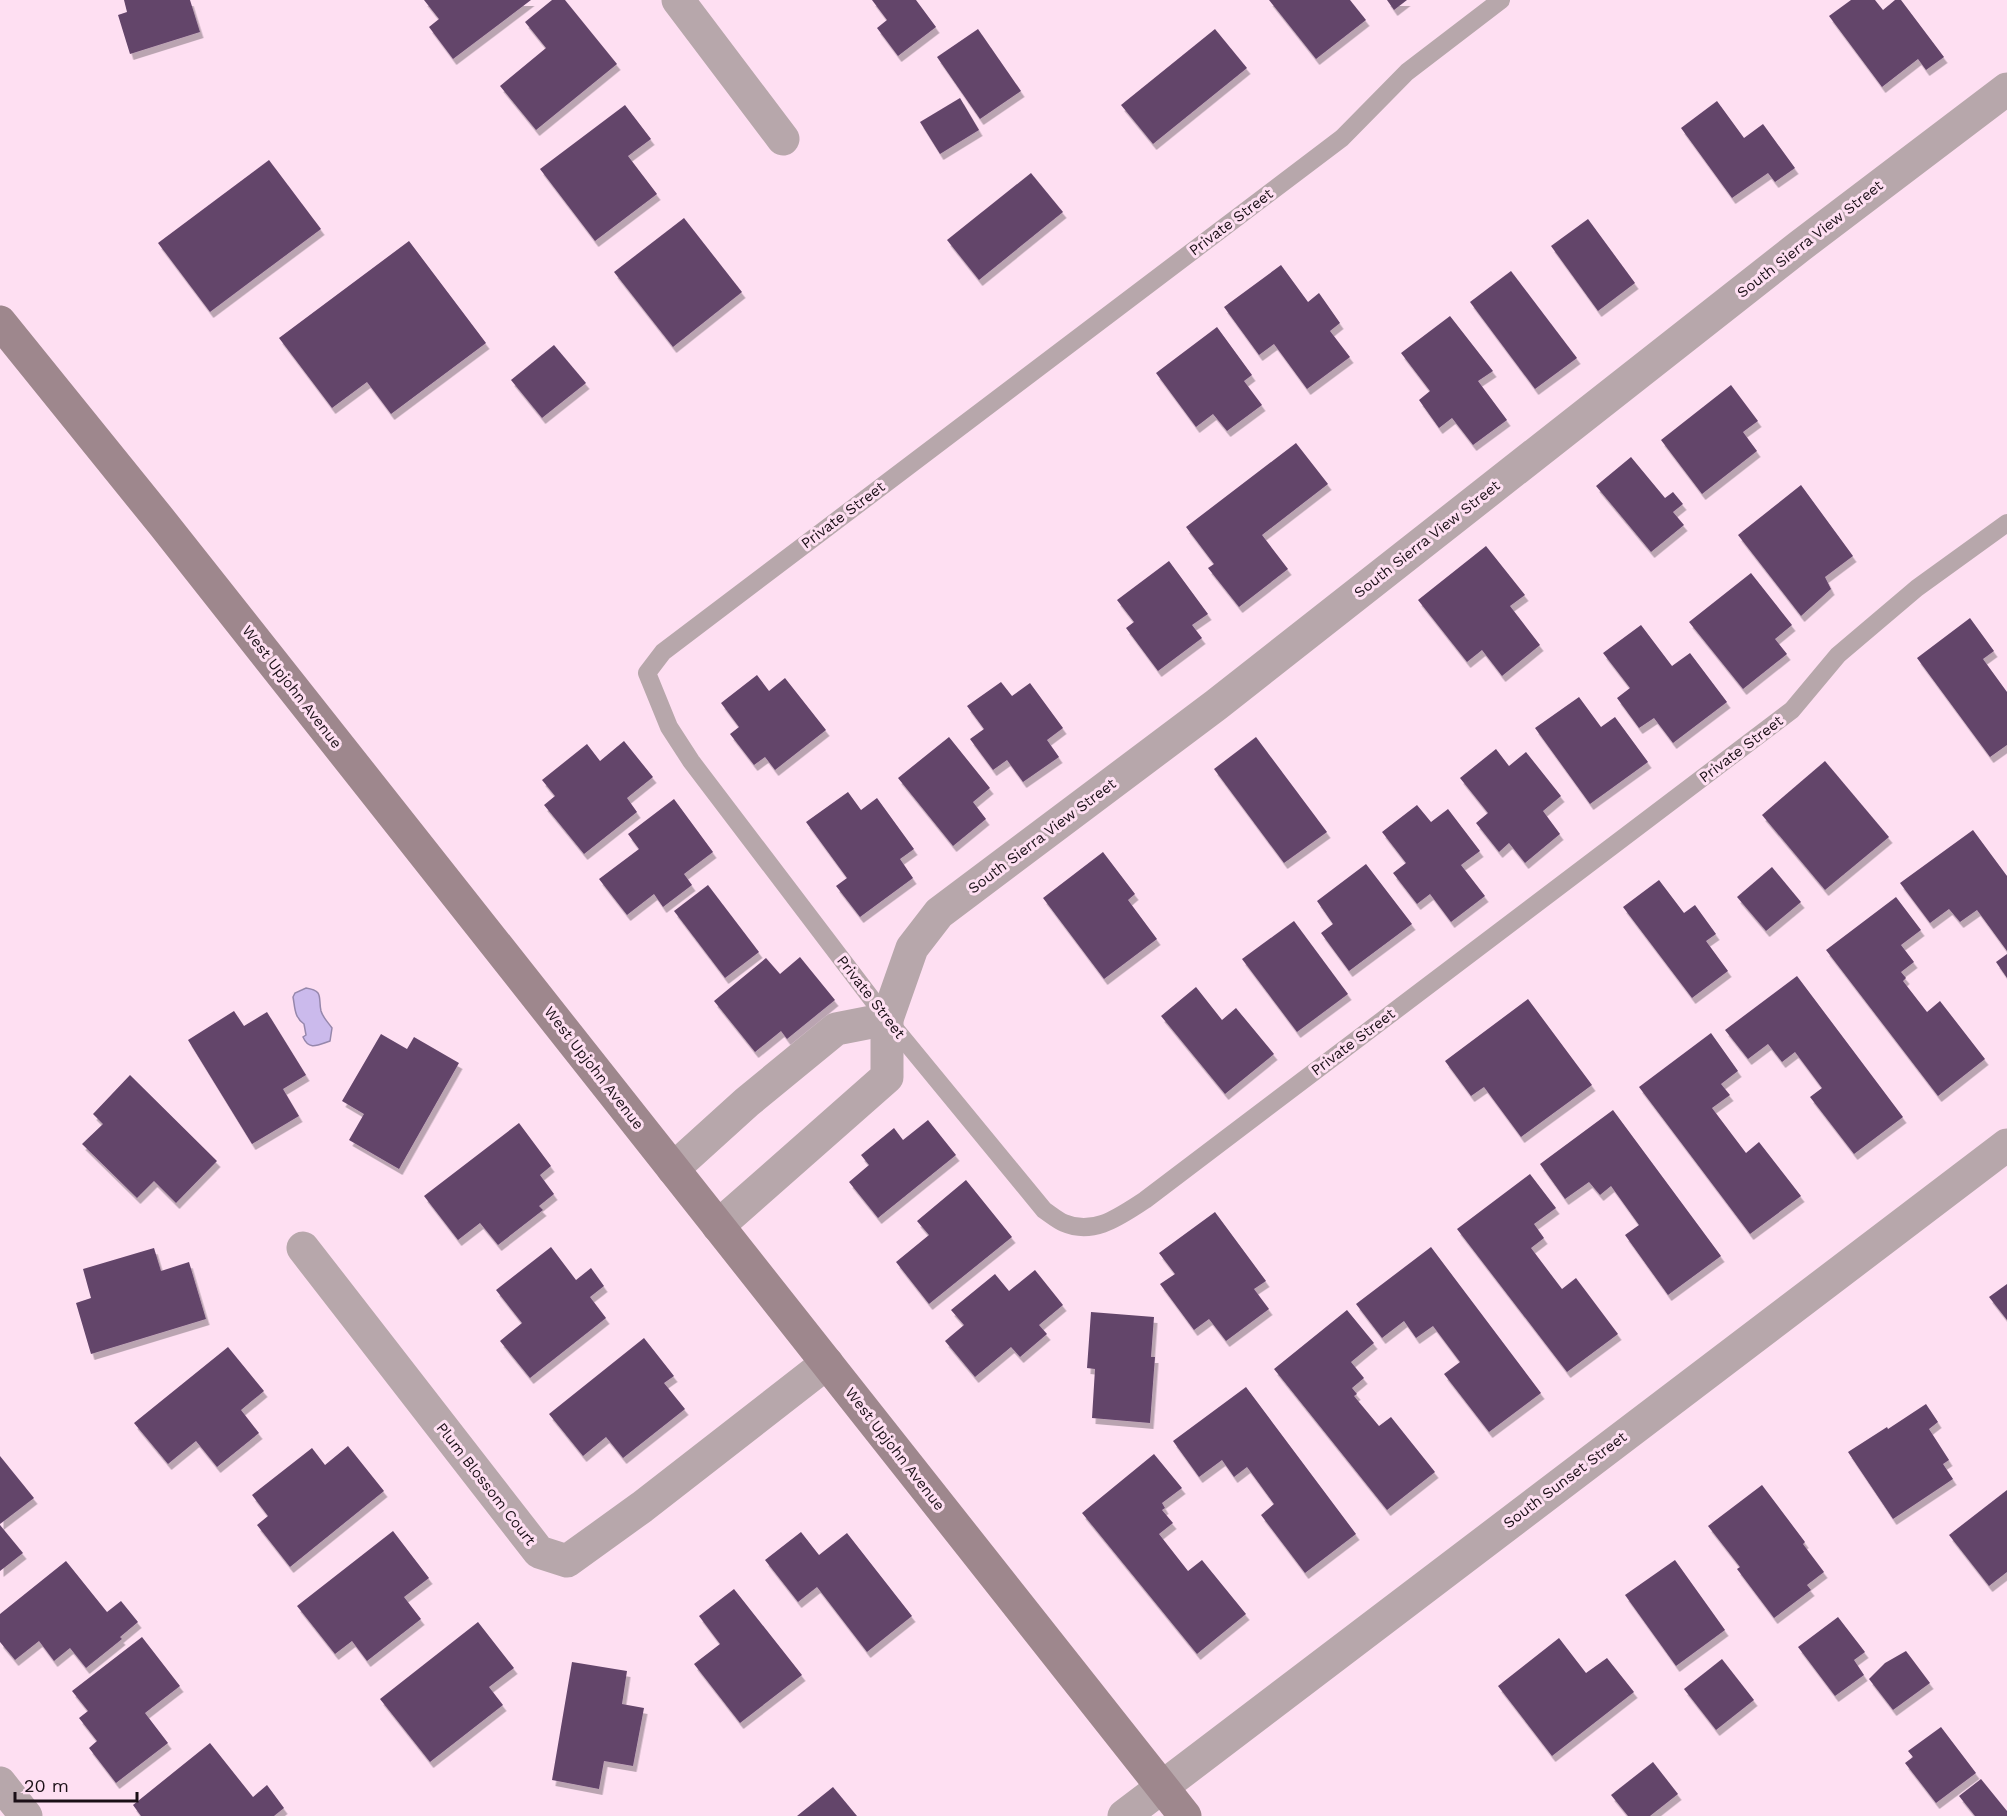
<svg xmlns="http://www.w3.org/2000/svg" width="2007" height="1816" font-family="'Work Sans',sans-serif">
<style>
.water{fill:#cbbaec;stroke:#9687ac;stroke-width:1.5}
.building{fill:#64456b;filter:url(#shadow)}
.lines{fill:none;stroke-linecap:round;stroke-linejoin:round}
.lane{stroke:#b7a7ab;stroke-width:18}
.street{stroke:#b7a7ab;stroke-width:33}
.secondary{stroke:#9e878d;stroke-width:33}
.labels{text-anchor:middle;stroke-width:6;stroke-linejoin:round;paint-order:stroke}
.street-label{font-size:15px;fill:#1b1017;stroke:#fedff2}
</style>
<defs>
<filter id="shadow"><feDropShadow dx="3.5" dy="6" stdDeviation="0" flood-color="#0004"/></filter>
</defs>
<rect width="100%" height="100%" fill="#fedff2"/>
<path class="water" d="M306,988C324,991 318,997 321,1011C323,1018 328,1022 332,1028L330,1041C318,1045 309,1051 303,1037L306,1035L304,1024C294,1017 295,1007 293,997L295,993Z"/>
<g class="building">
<polygon points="124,0 190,0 200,32 130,54 118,15 127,12"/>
<polygon points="424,0 531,0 453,59 429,27 439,19"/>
<polygon points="552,0 565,0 617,64 536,130 500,86 546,48 525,22"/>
<polygon points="872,0 916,0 936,27 898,56 877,28 887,20"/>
<polygon points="1269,0 1350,0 1366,20 1316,59"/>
<polygon points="1387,0 1407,0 1394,10"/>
<polygon points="1851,0 1875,0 1883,10 1895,0 1901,0 1944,57 1926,70 1918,59 1882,87 1829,16"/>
<polygon points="978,29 1021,91 980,119 937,57"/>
<polygon points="1215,29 1247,68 1153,144 1121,105"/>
<polygon points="960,98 979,130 940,154 920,122"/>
<polygon points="1717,101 1744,138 1763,124 1795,168 1775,182 1768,173 1732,198 1681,128"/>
<polygon points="625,105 651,139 628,156 657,194 595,241 540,169"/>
<polygon points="269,160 321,229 210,312 158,243"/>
<polygon points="1031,173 1063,212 979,280 947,240"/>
<polygon points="684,218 742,292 673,347 614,272"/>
<polygon points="1588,219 1635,283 1598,311 1551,246"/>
<polygon points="409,241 486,343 391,414 367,382 332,408 279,338"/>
<polygon points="1281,265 1308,302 1319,293 1340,323 1330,331 1350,357 1307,389 1274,344 1259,355 1224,307"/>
<polygon points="1511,271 1577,358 1535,389 1470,302"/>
<polygon points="1450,316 1493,371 1478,381 1507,420 1473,445 1452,418 1439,428 1419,400 1430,391 1401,353"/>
<polygon points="1217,327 1252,375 1244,381 1262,405 1227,431 1213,414 1196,427 1156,373"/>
<polygon points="554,345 586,383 542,418 511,380"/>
<polygon points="1731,385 1758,421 1743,432 1757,451 1702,494 1661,440"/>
<polygon points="1296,443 1328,484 1262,535 1288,569 1239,607 1208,568 1214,564 1186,527"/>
<polygon points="1631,457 1665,498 1673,492 1683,504 1673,512 1684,525 1651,552 1596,486"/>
<polygon points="1801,485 1853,556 1825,577 1831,589 1801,616 1738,535"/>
<polygon points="1486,546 1525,595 1510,606 1540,645 1502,676 1482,650 1467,662 1418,600"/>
<polygon points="1169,561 1208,614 1192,625 1202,638 1158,671 1126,628 1134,622 1117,600"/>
<polygon points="1751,573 1792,625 1775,639 1787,654 1743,689 1689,622"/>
<polygon points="1970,618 1994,651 1983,659 2007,692 2007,745 1990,757 1917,658"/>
<polygon points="1641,625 1672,666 1690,653 1727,702 1673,743 1654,718 1639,728 1617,698 1630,688 1603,653"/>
<polygon points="757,675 769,691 785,678 826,730 775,770 765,757 754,765 730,734 739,727 721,703"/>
<polygon points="1001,682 1012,696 1030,683 1063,728 1047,740 1059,757 1023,782 1007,760 993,770 970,739 984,729 967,706"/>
<polygon points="1579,697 1601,727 1615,717 1648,762 1590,804 1535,728"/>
<polygon points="949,737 990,788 973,802 986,819 953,846 898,778"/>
<polygon points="1256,737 1327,832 1284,863 1214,769"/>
<polygon points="624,741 653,777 627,798 637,812 584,854 544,805 555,796 542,780 587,744 600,761"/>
<polygon points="1496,749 1509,766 1526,752 1561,796 1543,811 1560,834 1525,863 1509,843 1499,852 1476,823 1488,813 1460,778"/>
<polygon points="1825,761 1889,837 1825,890 1762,815"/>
<polygon points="848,792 861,810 877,798 914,849 900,859 913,878 860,917 836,886 847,878 806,822"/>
<polygon points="674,799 713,852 684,874 692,885 663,907 654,894 627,915 599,879 639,849 628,834"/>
<polygon points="1417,805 1431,822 1448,809 1480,851 1461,865 1485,896 1451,922 1430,894 1417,904 1393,873 1406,863 1382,832"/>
<polygon points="1973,830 2007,876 2007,951 1977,910 1960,922 1949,909 1930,923 1900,883"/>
<polygon points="1103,852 1135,894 1128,900 1157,939 1104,979 1043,898"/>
<polygon points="1366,864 1412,924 1349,971 1321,933 1333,924 1317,901"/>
<polygon points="1772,867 1801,902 1766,931 1737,897"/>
<polygon points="1659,880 1684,913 1695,905 1716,934 1706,941 1728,971 1692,998 1623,907"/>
<polygon points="708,885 759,952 725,978 674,911"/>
<polygon points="1896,897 1921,930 1901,945 1914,962 1901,972 1906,978 1903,981 1927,1012 1940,1001 1985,1059 1938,1096 1826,950"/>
<polygon points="1294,921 1348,994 1297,1032 1242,959"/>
<polygon points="2007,954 2007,978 1996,962"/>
<polygon points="800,957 835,1000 787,1039 781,1031 755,1052 714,1001 766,958 780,974"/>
<polygon points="1797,976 1903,1117 1854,1154 1810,1097 1822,1088 1795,1052 1782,1062 1768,1044 1748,1059 1725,1030"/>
<polygon points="1196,987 1222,1020 1236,1008 1274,1054 1225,1094 1161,1016"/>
<polygon points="1528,999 1592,1085 1521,1137 1484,1087 1471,1096 1445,1061"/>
<polygon points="234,1011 244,1026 267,1012 306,1075 283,1089 299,1116 252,1144 188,1040"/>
<polygon points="1711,1033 1738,1071 1721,1084 1730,1095 1712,1108 1746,1153 1759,1142 1801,1196 1750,1234 1639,1087"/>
<polygon points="381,1034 407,1049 414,1037 459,1063 399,1169 349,1140 364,1114 342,1101"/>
<polygon points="130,1075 217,1161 176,1203 154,1181 137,1198 82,1144 103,1124 93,1114"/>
<polygon points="1613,1110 1721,1256 1668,1295 1625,1235 1639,1225 1611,1186 1600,1195 1589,1182 1565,1199 1540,1164"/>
<polygon points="928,1120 956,1155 878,1218 849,1182 869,1165 861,1155 894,1128 903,1140"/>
<polygon points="519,1123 551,1166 540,1175 554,1194 539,1206 543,1210 498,1245 480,1223 458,1240 424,1196"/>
<polygon points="1530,1174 1556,1208 1534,1224 1544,1238 1531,1248 1562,1289 1576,1278 1618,1334 1567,1372 1457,1229"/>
<polygon points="966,1180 1012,1237 929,1304 896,1262 929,1235 917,1221"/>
<polygon points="1215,1212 1266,1281 1254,1289 1269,1309 1226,1341 1209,1319 1194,1330 1160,1284 1175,1274 1159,1253"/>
<polygon points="551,1247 576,1280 591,1268 604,1286 590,1297 606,1318 530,1378 500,1341 522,1323 496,1290"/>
<polygon points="1431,1247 1541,1393 1489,1432 1444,1374 1460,1362 1433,1326 1416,1338 1404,1321 1382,1338 1356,1304"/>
<polygon points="154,1248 161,1271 189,1262 206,1319 91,1354 76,1303 91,1298 83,1269"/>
<polygon points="1035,1270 1063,1305 1039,1325 1047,1334 1020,1357 1011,1347 975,1377 945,1341 964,1325 951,1310 995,1274 1009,1291"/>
<polygon points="2007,1284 2007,1320 1989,1297"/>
<polygon points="1347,1310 1374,1343 1351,1362 1364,1378 1352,1388 1357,1394 1354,1396 1379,1426 1391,1417 1435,1472 1387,1510 1274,1369"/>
<polygon points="1091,1312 1154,1317 1151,1357 1155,1357 1150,1423 1092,1418 1095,1369 1087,1368"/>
<polygon points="644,1338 674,1376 664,1383 685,1409 623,1458 606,1437 583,1456 549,1414"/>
<polygon points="228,1347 264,1391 241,1410 259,1433 217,1467 196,1441 168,1464 134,1423"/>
<polygon points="1246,1387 1356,1534 1305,1573 1261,1515 1274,1504 1247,1467 1234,1477 1222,1460 1199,1477 1173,1441"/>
<polygon points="1926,1404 1938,1422 1929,1429 1949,1460 1943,1464 1953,1479 1893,1519 1848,1452 1887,1427 1888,1429"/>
<polygon points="348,1446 384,1491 290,1567 257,1525 268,1516 252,1495 312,1448 325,1465"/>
<polygon points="1154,1454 1182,1488 1162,1503 1165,1508 1162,1510 1173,1523 1159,1534 1188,1571 1202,1560 1246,1614 1197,1654 1082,1513"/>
<polygon points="0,1456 34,1498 0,1524"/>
<polygon points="1762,1485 1805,1542 1803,1544 1824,1572 1807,1585 1811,1590 1774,1618 1737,1569 1740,1567 1708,1526"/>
<polygon points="2007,1490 2007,1572 1989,1586 1949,1535"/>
<polygon points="0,1525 23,1553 0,1571"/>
<polygon points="393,1531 429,1578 404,1597 421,1619 367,1661 352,1641 335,1654 297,1606"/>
<polygon points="801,1532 819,1555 847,1533 912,1616 867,1652 817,1587 798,1602 765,1560"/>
<polygon points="1675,1560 1725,1630 1676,1666 1625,1595"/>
<polygon points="66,1561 107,1612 121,1601 138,1622 120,1637 122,1639 86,1668 70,1648 54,1661 39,1641 15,1660 0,1642 0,1614"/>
<polygon points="734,1589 802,1675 740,1723 694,1664 720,1644 699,1616"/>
<polygon points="1838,1617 1865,1652 1854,1660 1864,1675 1835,1696 1798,1647"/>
<polygon points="478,1622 514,1668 489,1687 503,1705 430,1762 380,1699"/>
<polygon points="142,1637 180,1686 145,1713 168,1743 116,1783 89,1748 97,1741 79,1718 88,1711 72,1691"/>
<polygon points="1559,1638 1586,1673 1607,1658 1634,1692 1552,1756 1498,1686"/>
<polygon points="1906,1651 1930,1683 1893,1710 1869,1679 1885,1663"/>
<polygon points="1722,1659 1754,1700 1716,1730 1684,1689"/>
<polygon points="572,1662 627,1671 622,1704 644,1708 633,1766 604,1761 599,1789 552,1780"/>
<polygon points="1941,1727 1976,1773 1936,1803 1905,1763 1913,1757 1908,1751"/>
<polygon points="210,1743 253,1797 267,1785 284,1808 274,1816 141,1816 133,1805"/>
<polygon points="1653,1762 1678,1794 1650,1816 1628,1816 1611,1795"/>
<polygon points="1981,1779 2007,1811 2007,1816 1975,1816 1959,1796"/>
<polygon points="833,1787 857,1816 797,1816"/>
</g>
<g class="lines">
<path class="lane" d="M1501,0L1407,72L1342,138L663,652L647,673L669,727L691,761L887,1019L1044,1210C1050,1214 1057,1220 1064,1223C1094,1236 1120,1216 1145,1200L1792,710L1838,655L1917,588L2007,523"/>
<g class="street">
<polyline points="678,0 783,139"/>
<polyline points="673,1169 747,1102 836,1029 887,1019"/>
<polyline points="718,1226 887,1077 887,1019 912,948 939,913 1216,705 1800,246 2007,89"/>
<polyline points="303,1248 539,1552 567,1561 642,1507 827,1363"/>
<polyline points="0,1783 26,1816"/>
<polyline points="1124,1816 2007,1145"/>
</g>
<polyline class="secondary" points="0,322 164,525 1185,1816"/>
</g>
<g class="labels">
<g class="street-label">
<text transform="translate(1231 222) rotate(-37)" y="5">Private Street</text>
<text transform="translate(1810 239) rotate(-38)" y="5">South Sierra View Street</text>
<text transform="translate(843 515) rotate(-37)" y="5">Private Street</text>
<text transform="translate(1427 539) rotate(-38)" y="5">South Sierra View Street</text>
<text transform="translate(292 687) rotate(52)" y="5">West Upjohn Avenue</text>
<text transform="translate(1741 749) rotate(-37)" y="5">Private Street</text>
<text transform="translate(1042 836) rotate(-37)" y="5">South Sierra View Street</text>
<text transform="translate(871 997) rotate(52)" y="5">Private Street</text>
<text transform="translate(1353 1042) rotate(-37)" y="5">Private Street</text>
<text transform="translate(594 1068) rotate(52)" y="5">West Upjohn Avenue</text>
<text transform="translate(895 1449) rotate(52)" y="5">West Upjohn Avenue</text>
<text transform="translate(1565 1480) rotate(-37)" y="5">South Sunset Street</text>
<text transform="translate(486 1484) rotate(52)" y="5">Plum Blossom Court</text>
</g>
</g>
<path d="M15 1792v9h122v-9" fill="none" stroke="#1b1017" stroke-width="3"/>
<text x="24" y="1792" font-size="18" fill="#1b1017" stroke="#fedff2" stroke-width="4.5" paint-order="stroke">20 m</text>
</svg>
